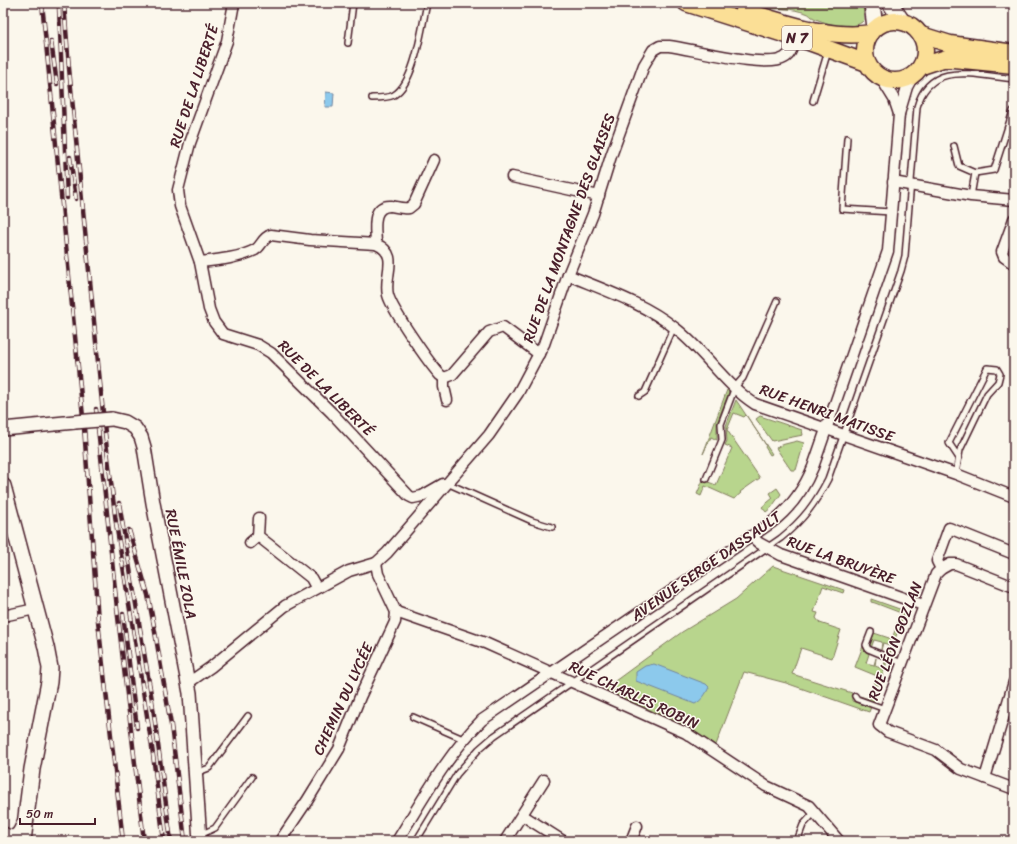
<svg xmlns="http://www.w3.org/2000/svg" width="1017" height="844" font-family="Sriracha,sans-serif">
<style>
.green{fill:#b8d58d;stroke:#817a5c}
.water{fill:#8cc9ec;stroke:#72859f}
.lines{fill:none;stroke-linecap:round;stroke-linejoin:round}
.service-casing{stroke:#4a1f2b;stroke-width:8}
.minor-casing{stroke:#4a1f2b;stroke-width:13}
.tertiary-casing{stroke:#4a1f2b;stroke-width:16}
.secondary-casing{stroke:#4a1f2b;stroke-width:18}
.primary-casing{stroke:#4a1f2b;stroke-width:19}
.service{stroke:#fbf7ec;stroke-width:5}
.minor{stroke:#fbf7ec;stroke-width:10}
.tertiary{stroke:#fbf7ec;stroke-width:13}
.secondary{stroke:#fbf7ec;stroke-width:15}
.primary{stroke:#fbdf96;stroke-width:16}
.rail-casing{stroke:#4a1f2b;stroke-width:4.5}
.rail{stroke:#fbf7ec;stroke-width:3;stroke-dasharray:9;stroke-linecap:butt}
.tertiary-bridge-casing{stroke:#4a1f2b;stroke-width:16;stroke-linecap:butt}
.tertiary-bridge{stroke:#fbf7ec;stroke-width:13}
.labels{text-anchor:middle;stroke-width:3;stroke-linejoin:round;paint-order:stroke}
.shield{fill:#fbf7ec;stroke:#7f6065;stroke-width:1}
.shield-label{font-size:14px;font-weight:bold;fill:#4a1f2b}
.street-label{font-size:15px;fill:#4a1f2b;stroke:#fbf7ec}
</style>
<rect width="100%" height="100%" fill="#fbf7ec"/>
<filter id="ink" filterUnits="userSpaceOnUse"><feTurbulence type="fractalNoise" baseFrequency=".025" numOctaves="2"/><feDisplacementMap in="SourceGraphic" scale="8" xChannelSelector="R" yChannelSelector="G"/><feConvolveMatrix kernelMatrix="1 2 1 2 8 2 1 2 1" color-interpolation-filters="sRGB"/></filter>
<g filter="url(#ink)">
<g class="green">
<path d="M766,3H863L864,20C854,32 826,24 814,18C811,17 810,14 806,13C799,11 792,9 785,9C777,8 775,10 766,7Z"/>
<polygon points="727,390 729,392 717,423 717,440 711,437 703,454"/>
<polygon points="736,400 772,454 770,455 765,447 766,445 746,415 744,417 734,413 727,430 760,478 740,492 741,493 734,499 705,486 701,496 697,494 703,480 716,485 732,448 725,445 727,441 726,426"/>
<polygon points="760,416 802,430 803,435 772,441 756,419"/>
<polygon points="797,441 804,443 796,470 791,470 776,448 781,445"/>
<polygon points="777,488 781,494 771,508 766,512 762,507 773,498 770,493"/>
<polygon points="773,566 844,590 843,593 823,586 814,612 818,613 816,618 820,623 841,630 832,658 801,648 792,674 852,693 852,701 871,707 869,712 786,683 744,672 716,745 683,727 604,689 682,632 736,599"/>
<polygon points="871,599 905,611 890,653 888,653 890,645 883,643 881,650 882,642 874,640 871,648 870,645 874,633 892,639 901,613 875,603 871,602"/>
<polygon points="863,646 865,651 869,654 866,663 874,665 876,658 875,666 883,669 885,662 887,662 879,685 874,684 877,676 855,667"/>
<polygon points="872,690 876,692 873,702 861,698 860,696 869,699"/>
</g>
<g class="water">
<polygon points="326,92 334,93 333,107 325,107"/>
<path d="M654,664L706,684L709,687C706,694 702,700 695,704L636,681V672L645,666Z"/>
</g>
<g class="lines">
<defs>
<g id="service">
<polyline points="348,43 353,3"/>
<path d="M372,98C378,98 388,98 394,95C415,83 422,26 427,3"/>
<polyline points="813,101 828,51"/>
<polyline points="847,138 842,209 891,212"/>
<polyline points="954,146 959,166 975,173 971,196"/>
<polyline points="975,173 994,170 1013,111"/>
<polyline points="639,396 645,392 674,327"/>
<polyline points="956,474 960,450 987,394 998,382 1000,374 997,369 987,368 949,443 959,458"/>
<polyline points="706,479 722,440 721,424 735,387 743,378 777,301"/>
<polyline points="447,483 532,521 552,527"/>
<polyline points="871,632 866,645 868,649 902,663"/>
<polyline points="855,696 857,699 885,709"/>
<polyline points="413,717 463,739"/>
<polyline points="196,773 209,768 248,716"/>
<polyline points="200,835 215,828 252,777"/>
<path d="M416,841L457,774L479,749L494,736L781,538C803,520 815,504 828,479L901,271L905,256L917,107C930,59 977,76 1014,79"/>
<polyline points="797,841 803,825 815,812"/>
</g>
<g id="minor">
<polyline points="234,3 227,41 190,143 178,190 180,206 200,262 209,309 214,322 223,334 258,345 271,353 332,413 409,496 413,498 422,496 443,484"/>
<polyline points="881,78 894,99 899,114"/>
<polyline points="512,177 599,196"/>
<polyline points="893,182 971,196 1014,200"/>
<polyline points="1014,219 1002,252 1004,257 1014,264"/>
<path d="M376,244C376,231 370,205 391,206C397,207 402,209 409,208L414,204L434,160"/>
<path d="M200,262C218,260 239,258 255,250C262,246 262,238 271,235L310,240L376,244C401,255 383,275 388,295C392,310 429,363 440,375L444,378L452,375L489,332L503,327L539,354"/>
<path d="M568,275C604,290 644,303 675,328C704,350 724,384 755,404L956,474L1014,497"/>
<polyline points="444,378 444,387 447,400"/>
<polyline points="259,518 258,536 311,578 316,587"/>
<polyline points="751,536 759,543 781,555 923,605"/>
<polyline points="250,543 258,536"/>
<polyline points="941,569 937,561 949,528 1014,554"/>
<polyline points="1014,587 956,564 950,564 941,569 936,574 879,725 888,732 936,750 961,769 1014,789"/>
<polyline points="396,612 485,643 686,733 766,786 809,806 839,841"/>
<polyline points="3,616 35,609"/>
<path d="M188,683L211,667L285,606L349,571L376,563L387,553L489,435L518,393L544,344L568,275L593,214L611,156L644,65L653,50L660,46H669C692,49 767,69 784,58C792,54 793,45 794,37"/>
<polyline points="985,778 1014,682"/>
<polyline points="522,815 563,841"/>
<path d="M3,832C14,839 18,834 22,823"/>
<polyline points="280,841 307,801 339,749 360,697 395,622 396,612 378,574 376,563"/>
<path d="M397,841C423,799 447,755 482,720L771,523C791,508 804,489 813,467L888,251L899,114L907,87L913,76"/>
<polyline points="505,841 544,780"/>
<polyline points="631,841 637,826"/>
</g>
<g id="tertiary">
<polyline points="112,419 125,422 135,428 141,437 144,447 153,503 190,693 200,841"/>
<polyline points="3,429 75,422"/>
</g>
<g id="secondary">
<polyline points="872,3 875,28"/>
<polyline points="890,3 902,21"/>
<polyline points="3,486 46,647 50,668 49,682 32,769 23,841"/>
</g>
<g id="primary">
<polyline points="686,3 809,42 867,63"/>
<path d="M744,11C785,22 829,40 871,33"/>
<circle cx="895" cy="51" r="30"/>
<polyline points="921,35 950,44 1014,53"/>
<polyline points="922,66 943,59 953,59 1014,65"/>
</g>
</defs>
<use href="#service" class="service-casing"/>
<use href="#minor" class="minor-casing"/>
<use href="#tertiary" class="tertiary-casing"/>
<use href="#secondary" class="secondary-casing"/>
<use href="#primary" class="primary-casing"/>
<use href="#service" class="service"/>
<use href="#minor" class="minor"/>
<use href="#tertiary" class="tertiary"/>
<use href="#secondary" class="secondary"/>
<use href="#primary" class="primary"/>
<defs>
<g id="rail">
<polyline points="42,3 84,427 98,621 123,841"/>
<polyline points="64,3 69,68 105,433 116,523 152,747 164,841"/>
<polyline points="59,8 67,198"/>
<polyline points="51,41 57,84"/>
<polyline points="70,157 76,199"/>
<polyline points="96,409 117,608 144,841"/>
<polyline points="119,503 152,700 171,841"/>
<polyline points="129,530 148,595 154,626 171,725 185,841"/>
<polyline points="123,614 137,728"/>
</g>
</defs>
<use href="#rail" class="rail-casing"/>
<use href="#rail" class="rail"/>
<defs>
<polyline id="tertiary-bridge" points="75,422 112,419"/>
</defs>
<use href="#tertiary-bridge" class="tertiary-bridge-casing"/>
<use href="#tertiary-bridge" class="tertiary-bridge"/>
</g>
</g>
<g class="labels">
<rect class="shield" x="782" y="26" width="30" height="24" rx="3"/>
<g class="shield-label">
<text x="797" y="43">N 7</text>
</g>
<g class="street-label">
<text transform="translate(194 86) rotate(-72)" y="5">RUE DE LA LIBERTÉ</text>
<text transform="translate(569 228) rotate(-70)" y="5">RUE DE LA MONTAGNE DES GLAISES</text>
<text transform="translate(326 388) rotate(45)" y="5">RUE DE LA LIBERTÉ</text>
<text transform="translate(827 413) rotate(20)" y="5">RUE HENRI MATISSE</text>
<text transform="translate(841 560) rotate(20)" y="5">RUE LA BRUYÈRE</text>
<text transform="translate(181 564) rotate(79)" y="5">RUE ÉMILE ZOLA</text>
<text transform="translate(706 566) rotate(-35)" y="5">AVENUE SERGE DASSAULT</text>
<text transform="translate(895 641) rotate(-69)" y="5">RUE LÉON GOZLAN</text>
<text transform="translate(634 695) rotate(25)" y="5">RUE CHARLES ROBIN</text>
<text transform="translate(343 699) rotate(-65)" y="5">CHEMIN DU LYCÉE</text>
</g>
</g>
<rect width="1017" height="844" fill="none" stroke="#fbf7ec" stroke-width="16"/>
<rect x="8" y="8" width="1001" height="828" fill="none" stroke="#4a1f2b" stroke-width="1.5" filter="url(#ink)"/>
<path d="M20 818v6h75v-6" fill="none" stroke="#4a1f2b" stroke-width="2"/>
<text x="26" y="818" font-size="12" fill="#4a1f2b" stroke="#fbf7ec" stroke-width="3" paint-order="stroke">50 m</text>
</svg>
